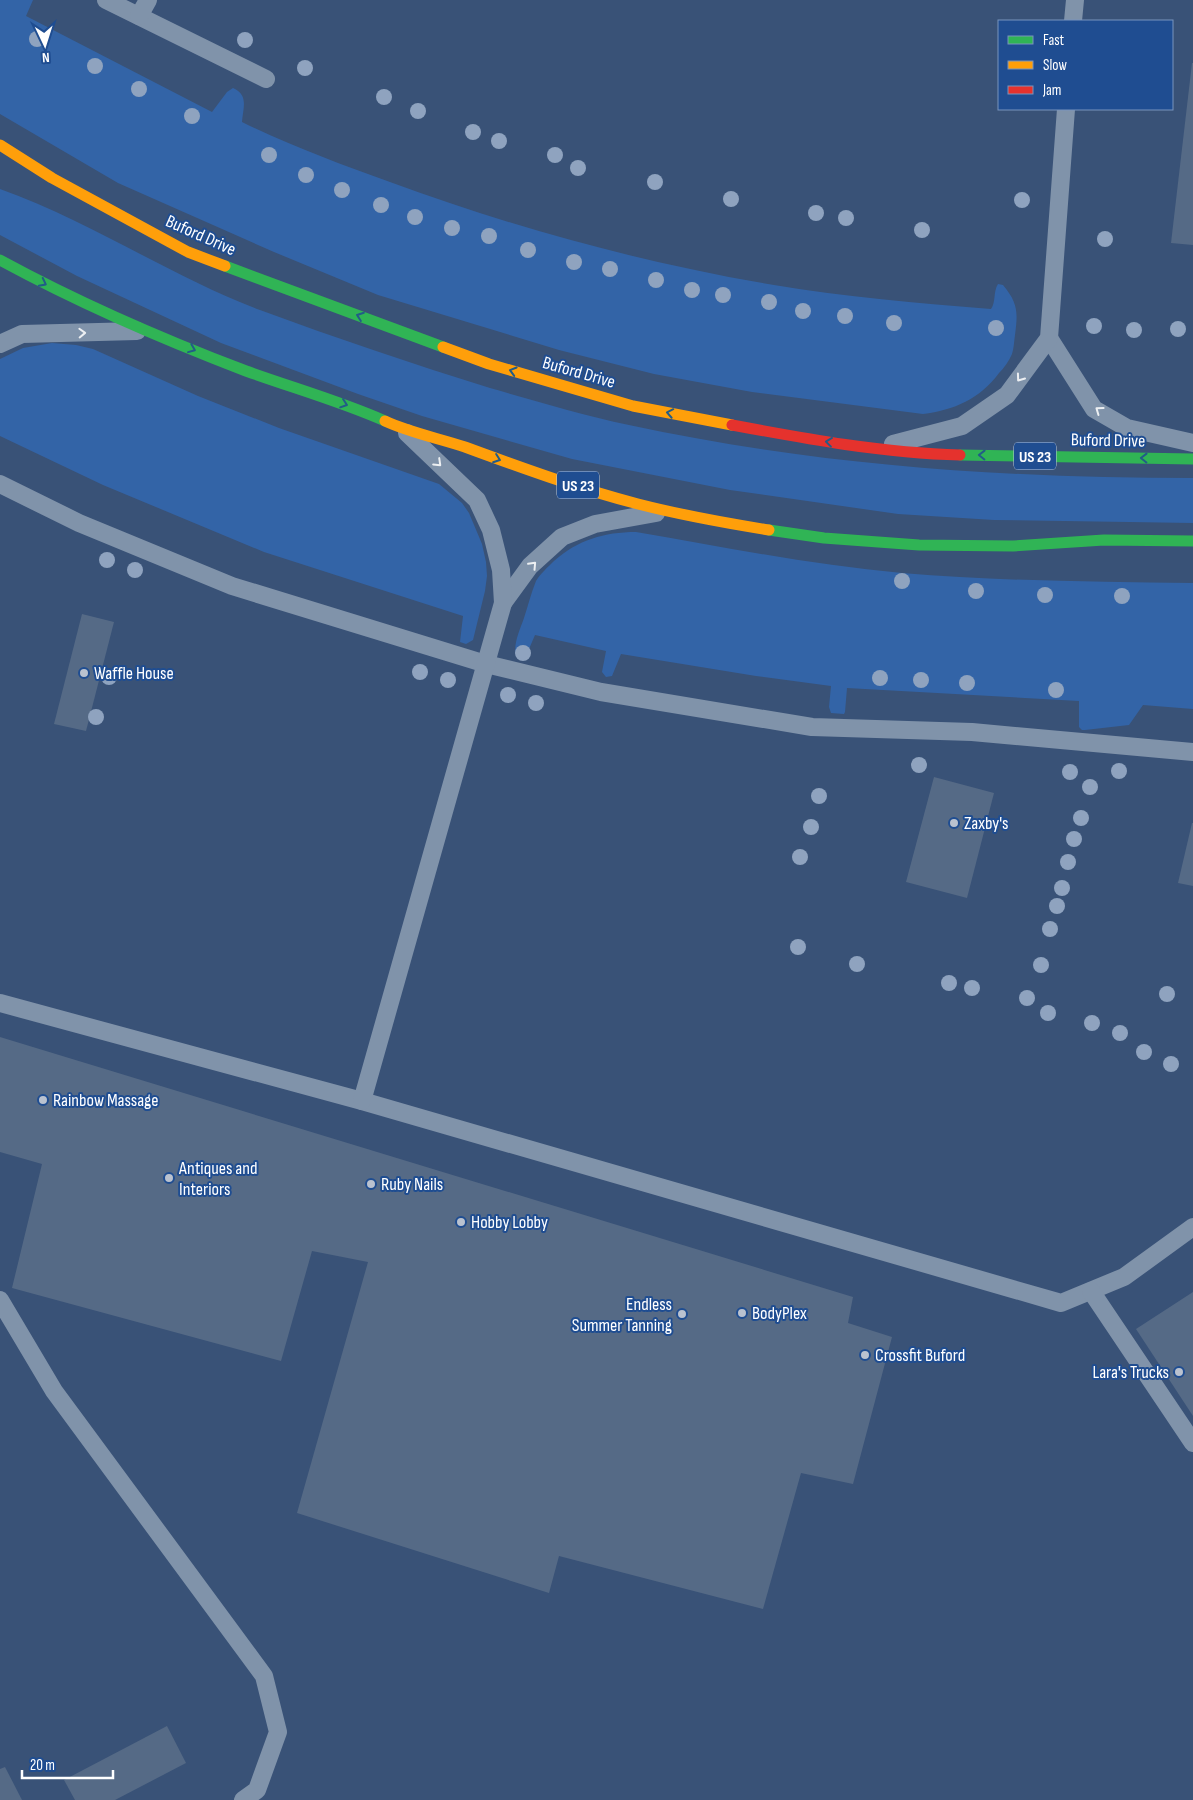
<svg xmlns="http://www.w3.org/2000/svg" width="1193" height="1800" font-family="'Sofia Sans Condensed',sans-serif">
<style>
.green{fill:#3364a7}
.building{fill:#556a86}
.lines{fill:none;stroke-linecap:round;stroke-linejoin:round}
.lane{stroke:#8093aa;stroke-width:18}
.fast{stroke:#30b455;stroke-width:11}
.slow{stroke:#ff9f0a;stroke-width:11}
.jam{stroke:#e5322d;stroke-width:11}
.tree{fill:#8fa3bf}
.oneway{stroke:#225c88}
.oneway2{stroke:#eceff2}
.poi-dot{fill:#bac2cf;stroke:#1f4d91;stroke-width:2}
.labels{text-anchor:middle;stroke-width:4;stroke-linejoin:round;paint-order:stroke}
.shield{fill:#1f4d91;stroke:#bccade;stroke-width:1}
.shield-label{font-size:16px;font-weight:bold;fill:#fff}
.street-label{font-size:18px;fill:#fff;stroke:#1f4d91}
.poi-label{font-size:18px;fill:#fff;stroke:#1f4d91;text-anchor:start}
</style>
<rect width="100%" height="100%" fill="#395277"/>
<g class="green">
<path d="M0,0H33L26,16L212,112L227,92L233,88C249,95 243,108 242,122C291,146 340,164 390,182C515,228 643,263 774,285C845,297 918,303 991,309C996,302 993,292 998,284L1003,285C1018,303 1018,312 1015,335C1014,341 1014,348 1012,354C1009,361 1004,368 999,373C980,399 954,410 923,414L752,392L654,374L559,350L378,295L274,252L118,183L0,114Z"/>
<path d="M0,189C90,221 170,276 260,310C336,338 413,364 490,388C536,401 582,415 629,425C815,465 1003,478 1193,478V523L994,520L898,514L730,490L572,459L422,416L358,394L221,343L77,276L0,235Z"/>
<polygon points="52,343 76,345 93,349 198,396 279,428 439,484 462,503 469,513 482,544 486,562 487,576 485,591 473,640 466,644 460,642 463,616 264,552 103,485 0,436 0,359 23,348"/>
<path d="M636,532C724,547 812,565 902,573C999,581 1096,582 1193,583V709L1143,705L1129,725L1085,730H1082L1079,727V701L847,688L845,712L844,714L831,713L829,707L831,686L756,676L621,654L612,676L606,677L602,672L606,651L535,635L526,656L522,658L516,656C513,643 520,630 524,618C528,606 531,593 536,581C540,574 548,567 554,561C578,540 604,532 636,532Z"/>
</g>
<g class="building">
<polygon points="1192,63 1193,63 1193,245 1171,243"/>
<polygon points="82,614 114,622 86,731 54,724"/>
<polygon points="934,777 994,793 967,898 906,882"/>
<polygon points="1192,823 1193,823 1193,886 1178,883"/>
<polygon points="0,1037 853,1297 848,1323 892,1337 853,1484 801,1473 763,1609 559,1556 549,1593 297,1513 368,1262 312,1251 281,1361 12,1288 42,1164 0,1152"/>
<polygon points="1193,1292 1193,1416 1136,1329"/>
<polygon points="167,1726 186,1763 115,1800 75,1800 64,1780"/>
<polygon points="5,1767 22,1800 0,1800 0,1769"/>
</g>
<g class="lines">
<g class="lane">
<polyline points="106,0 266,79"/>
<polyline points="139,16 148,0"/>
<polyline points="1073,21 1075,0"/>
<polyline points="1049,338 1094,409 1127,428 1193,443"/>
<polyline points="0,344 22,334 137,331"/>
<polyline points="893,444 962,426 1007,395 1049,338 1066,109"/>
<polyline points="0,484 79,523 232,586 486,664 601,692 812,727 972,732 1193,752"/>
<polyline points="503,603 530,566 562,537 595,524 656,513"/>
<polyline points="0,1003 362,1101 1061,1303 1124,1277 1193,1227"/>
<polyline points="362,1101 503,603 501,570 491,530 477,500 407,433"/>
<polyline points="1091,1291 1193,1443"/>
<polyline points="0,1300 54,1391 264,1676 278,1732 257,1790 243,1800"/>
</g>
<g class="fast">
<path d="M0,260C79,303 162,339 246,371C293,388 340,401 385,421"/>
<polyline points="225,266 443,347"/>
<polyline points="960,455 1193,459"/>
<polyline points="769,530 824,538 919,545 1013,546 1104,540 1193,541"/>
</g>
<g class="slow">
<polyline points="0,145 52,178 188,252 225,266"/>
<polyline points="443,347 489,364 633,406 732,425"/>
<path d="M385,421C411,433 438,438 465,447C522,468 580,489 638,504C681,515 725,523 769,530"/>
</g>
<path class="jam" d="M732,425C807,439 883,453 960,455"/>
</g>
<g class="tree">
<circle cx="37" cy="39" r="8"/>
<circle cx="245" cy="40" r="8"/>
<circle cx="95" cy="66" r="8"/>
<circle cx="305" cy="68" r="8"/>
<circle cx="139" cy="89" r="8"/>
<circle cx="384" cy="97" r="8"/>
<circle cx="418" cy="111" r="8"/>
<circle cx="192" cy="116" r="8"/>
<circle cx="473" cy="132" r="8"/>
<circle cx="499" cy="141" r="8"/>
<circle cx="269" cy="155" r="8"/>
<circle cx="555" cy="155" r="8"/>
<circle cx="578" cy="168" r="8"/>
<circle cx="306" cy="175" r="8"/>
<circle cx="655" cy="182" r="8"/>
<circle cx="342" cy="190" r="8"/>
<circle cx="731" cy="199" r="8"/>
<circle cx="1022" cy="200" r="8"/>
<circle cx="381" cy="205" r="8"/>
<circle cx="816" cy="213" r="8"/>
<circle cx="415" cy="217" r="8"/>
<circle cx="846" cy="218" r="8"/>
<circle cx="452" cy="228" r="8"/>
<circle cx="922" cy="230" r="8"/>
<circle cx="489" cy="236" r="8"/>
<circle cx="1105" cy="239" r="8"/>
<circle cx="528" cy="250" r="8"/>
<circle cx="574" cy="262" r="8"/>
<circle cx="610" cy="269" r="8"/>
<circle cx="656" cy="280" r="8"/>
<circle cx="692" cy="290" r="8"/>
<circle cx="723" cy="295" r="8"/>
<circle cx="769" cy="302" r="8"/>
<circle cx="803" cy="311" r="8"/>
<circle cx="845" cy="316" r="8"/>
<circle cx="894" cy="323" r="8"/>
<circle cx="1094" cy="326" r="8"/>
<circle cx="996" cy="328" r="8"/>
<circle cx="1178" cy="329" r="8"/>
<circle cx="1134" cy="330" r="8"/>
<circle cx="107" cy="560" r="8"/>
<circle cx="135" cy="570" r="8"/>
<circle cx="902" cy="581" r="8"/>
<circle cx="976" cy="591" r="8"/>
<circle cx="1045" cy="595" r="8"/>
<circle cx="1122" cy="596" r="8"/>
<circle cx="523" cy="653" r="8"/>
<circle cx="420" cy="672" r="8"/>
<circle cx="109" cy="677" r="8"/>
<circle cx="880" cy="678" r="8"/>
<circle cx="448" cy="680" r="8"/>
<circle cx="921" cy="680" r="8"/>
<circle cx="967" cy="683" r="8"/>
<circle cx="1056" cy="690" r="8"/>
<circle cx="508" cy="695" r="8"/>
<circle cx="536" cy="703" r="8"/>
<circle cx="96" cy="717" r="8"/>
<circle cx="919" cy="765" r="8"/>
<circle cx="1119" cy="771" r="8"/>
<circle cx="1070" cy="772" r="8"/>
<circle cx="1090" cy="787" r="8"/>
<circle cx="819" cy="796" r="8"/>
<circle cx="1081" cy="818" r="8"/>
<circle cx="811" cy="827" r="8"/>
<circle cx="1074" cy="839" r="8"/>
<circle cx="800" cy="857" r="8"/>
<circle cx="1068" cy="862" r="8"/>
<circle cx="1062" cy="888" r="8"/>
<circle cx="1057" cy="906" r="8"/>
<circle cx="1050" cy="929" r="8"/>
<circle cx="798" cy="947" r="8"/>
<circle cx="857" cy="964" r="8"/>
<circle cx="1041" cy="965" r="8"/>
<circle cx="949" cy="983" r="8"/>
<circle cx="972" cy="988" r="8"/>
<circle cx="1167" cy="994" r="8"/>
<circle cx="1027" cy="998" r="8"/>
<circle cx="1048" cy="1013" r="8"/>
<circle cx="1092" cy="1023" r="8"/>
<circle cx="1120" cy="1033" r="8"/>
<circle cx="1144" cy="1052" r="8"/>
<circle cx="1171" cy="1064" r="8"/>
</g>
<defs><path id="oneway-chevron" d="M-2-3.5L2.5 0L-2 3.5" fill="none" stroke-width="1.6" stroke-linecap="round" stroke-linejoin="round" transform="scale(1.25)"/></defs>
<g class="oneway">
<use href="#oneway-chevron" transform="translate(43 283) rotate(27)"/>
<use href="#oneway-chevron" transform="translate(360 316) rotate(-160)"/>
<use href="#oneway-chevron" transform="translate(192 349) rotate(22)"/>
<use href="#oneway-chevron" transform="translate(513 371) rotate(-164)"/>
<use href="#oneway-chevron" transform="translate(344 404) rotate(19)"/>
<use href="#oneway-chevron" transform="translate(670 413) rotate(-169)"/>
<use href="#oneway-chevron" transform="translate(829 442) rotate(-173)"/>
<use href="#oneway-chevron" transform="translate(982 455) rotate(-179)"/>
<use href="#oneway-chevron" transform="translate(1144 458) rotate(-179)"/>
<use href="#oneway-chevron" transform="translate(497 459) rotate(20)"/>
</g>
<g class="oneway2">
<use href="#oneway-chevron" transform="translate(82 333) rotate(-2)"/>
<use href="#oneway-chevron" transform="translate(1020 378) rotate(126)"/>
<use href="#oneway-chevron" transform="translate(1099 410) rotate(-144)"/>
<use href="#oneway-chevron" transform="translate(438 463) rotate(44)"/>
<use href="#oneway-chevron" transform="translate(533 565) rotate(-47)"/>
</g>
<g class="poi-dot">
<circle cx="84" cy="673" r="5"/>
<circle cx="954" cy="823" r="5"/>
<circle cx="43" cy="1100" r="5"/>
<circle cx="169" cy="1178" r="5"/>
<circle cx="371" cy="1184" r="5"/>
<circle cx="461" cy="1222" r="5"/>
<circle cx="742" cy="1313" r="5"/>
<circle cx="682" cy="1314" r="5"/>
<circle cx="865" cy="1355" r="5"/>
<circle cx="1179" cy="1372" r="5"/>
</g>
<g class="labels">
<g class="shield">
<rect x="1014" y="442.5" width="42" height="27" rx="4"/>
<rect x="557" y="471.5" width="42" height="27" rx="4"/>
</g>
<g class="shield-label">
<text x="1035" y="462">US 23</text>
<text x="578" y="491">US 23</text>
</g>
<g class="street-label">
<text transform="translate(201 235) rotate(24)" y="6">Buford Drive</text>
<text transform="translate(579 372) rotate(16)" y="6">Buford Drive</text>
<text transform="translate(1108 440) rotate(1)" y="6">Buford Drive</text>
</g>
<g class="poi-label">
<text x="94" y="679">Waffle House</text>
<text x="964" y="829">Zaxby's</text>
<text x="53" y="1106">Rainbow Massage</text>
<text x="179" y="1174">Antiques and<tspan x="179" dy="21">Interiors</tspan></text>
<text x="381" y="1190">Ruby Nails</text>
<text x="471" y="1228">Hobby Lobby</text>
<text x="672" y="1310" text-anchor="end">Endless<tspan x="672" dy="21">Summer Tanning</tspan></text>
<text x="752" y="1319">BodyPlex</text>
<text x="875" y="1361">Crossfit Buford</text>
<text x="1169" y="1378" text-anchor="end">Lara's Trucks</text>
</g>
</g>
<rect x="998" y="20" width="175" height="90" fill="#1f4d91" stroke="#7994bd"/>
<rect x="1008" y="36" width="25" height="8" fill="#30b455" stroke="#7994bd"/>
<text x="1043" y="45" font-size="15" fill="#ffffff">Fast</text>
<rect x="1008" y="61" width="25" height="8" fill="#ff9f0a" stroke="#7994bd"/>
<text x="1043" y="70" font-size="15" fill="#ffffff">Slow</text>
<rect x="1008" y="86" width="25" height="8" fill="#e5322d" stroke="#7994bd"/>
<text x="1043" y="95" font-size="15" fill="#ffffff">Jam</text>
<g transform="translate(45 45) rotate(176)" stroke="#1f4d91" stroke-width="4" paint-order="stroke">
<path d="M0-4L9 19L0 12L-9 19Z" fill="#ffffff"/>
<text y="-8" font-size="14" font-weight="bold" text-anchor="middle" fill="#ffffff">N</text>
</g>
<path d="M22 1770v8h91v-8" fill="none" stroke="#ffffff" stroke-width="2.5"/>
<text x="30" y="1770" font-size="15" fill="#ffffff" stroke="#1f4d91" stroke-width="4" paint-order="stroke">20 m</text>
</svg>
